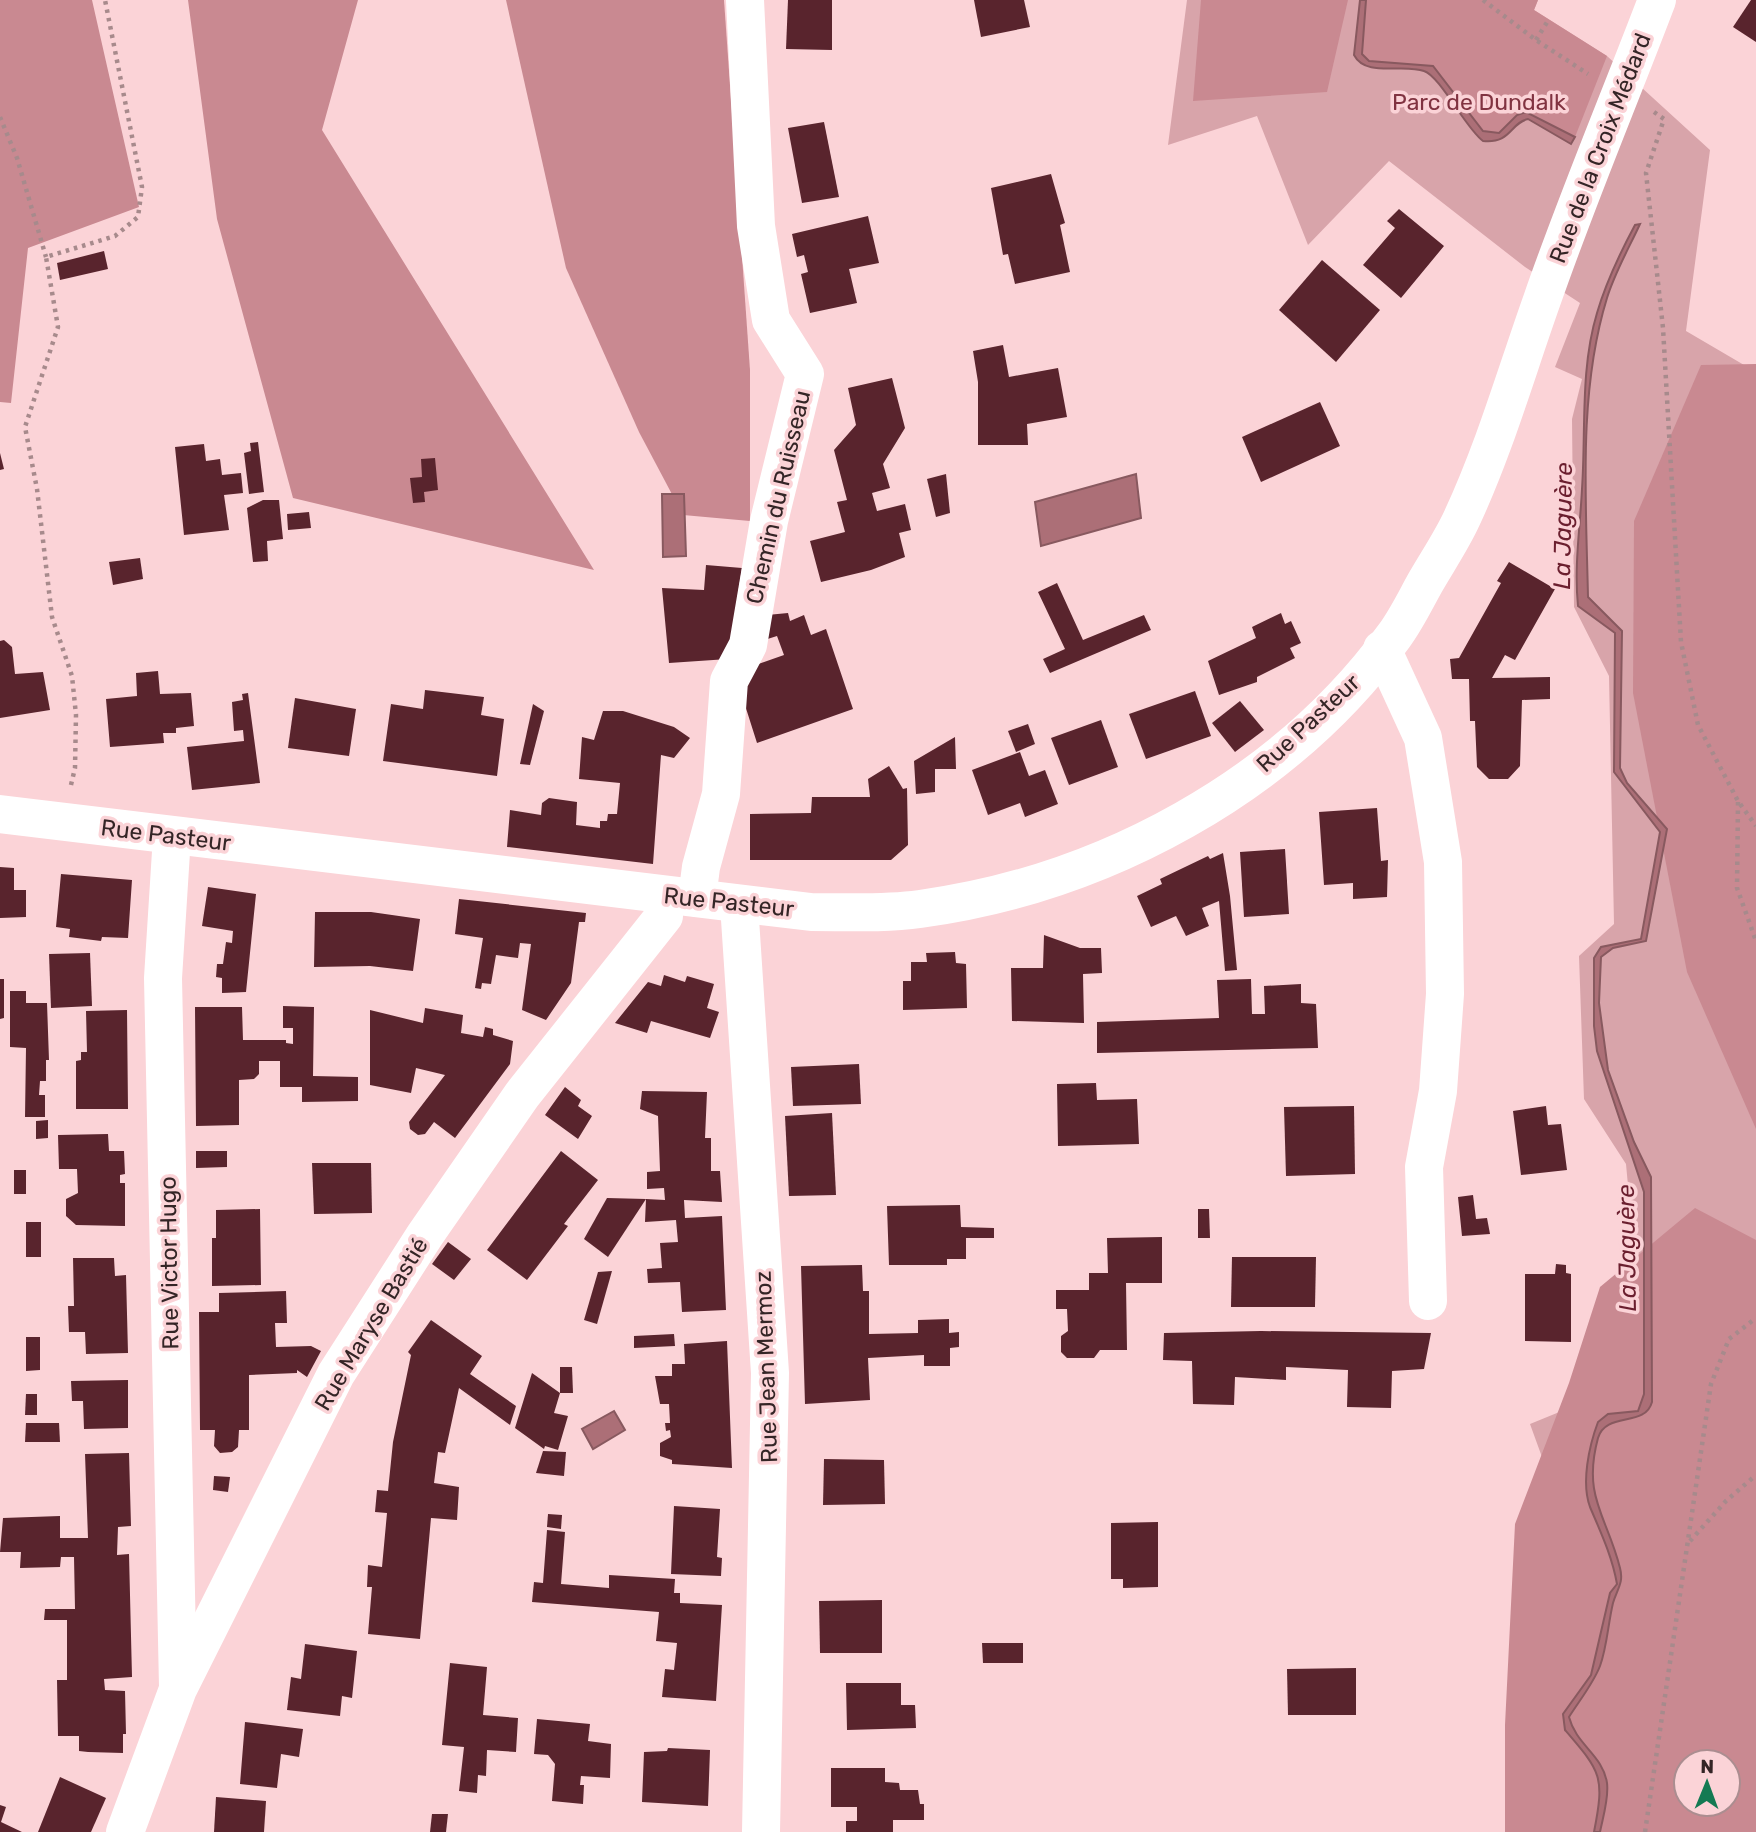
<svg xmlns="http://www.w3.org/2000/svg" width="1756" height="1832" font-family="Rubik,sans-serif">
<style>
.green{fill:#d8a4aa;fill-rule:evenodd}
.forest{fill:#c98991;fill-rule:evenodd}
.water{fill:#ac6f77;stroke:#88595f;stroke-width:2}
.building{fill:#59242d}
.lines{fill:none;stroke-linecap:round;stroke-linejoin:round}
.path{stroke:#a78a8c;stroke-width:4.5;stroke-dasharray:3.5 5;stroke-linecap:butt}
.minor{stroke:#fff;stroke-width:38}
.labels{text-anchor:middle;stroke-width:7;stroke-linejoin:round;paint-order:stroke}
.park-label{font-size:23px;fill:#813341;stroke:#fbd3d7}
.street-label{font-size:23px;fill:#342526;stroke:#fbd3d7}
.water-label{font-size:24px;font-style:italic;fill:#6b1f2f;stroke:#fbd3d7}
</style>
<rect width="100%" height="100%" fill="#fbd3d7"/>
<path class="green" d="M1187,0H1538L1534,10L1607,56L1710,150L1686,331L1756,372V1832H1550L1571,1537L1530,1424L1623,1386L1631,1218L1626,1164L1584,1099L1579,956L1614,924L1609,676L1574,607L1572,419L1582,379L1555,367L1580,303L1525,267L1389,161L1308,245L1257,116L1168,145ZM1686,1762H1728V1804H1686Z"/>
<g class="forest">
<polygon points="0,0 92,0 139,207 28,248 11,403 0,402"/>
<polygon points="188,0 358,0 322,130 594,570 293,498 217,219"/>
<polygon points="506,0 724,0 750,370 750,521 683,515 639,432 566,268"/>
<polygon points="1201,0 1348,0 1327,92 1193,101"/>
<polygon points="1366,0 1538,0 1534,10 1607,56 1575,137 1531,114 1517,115 1499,133 1483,131 1433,66 1369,61 1362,54"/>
<polygon points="1756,364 1756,1129 1687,972 1633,693 1634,521 1701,365"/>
<path d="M1695,1208L1756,1240V1832H1505V1725L1515,1524L1569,1383L1600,1287ZM1686,1762H1728V1804H1686Z"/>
</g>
<g class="water">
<path d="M1360,0H1366L1362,54L1369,61L1433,66L1483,131L1499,133L1517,115L1526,112L1575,137L1571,144L1528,119C1510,123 1511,144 1483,141C1466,129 1440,76 1424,71C1403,63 1366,78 1354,55Z"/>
<path d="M1640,224C1629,248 1615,272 1607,298C1578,392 1586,499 1588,597L1622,631L1620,768L1627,783L1667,829L1646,941L1613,948L1601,957L1599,1003L1608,1070L1634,1142L1651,1177L1652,1402C1645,1428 1606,1411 1598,1438C1582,1497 1607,1516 1620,1568C1624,1583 1617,1589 1613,1603C1608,1624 1607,1647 1600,1666C1593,1684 1579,1701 1569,1717C1576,1745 1603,1755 1607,1783C1609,1798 1603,1817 1600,1832H1594C1605,1776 1601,1772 1565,1730L1563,1714L1591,1675L1610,1593L1617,1584C1612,1556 1601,1533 1590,1507C1581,1483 1589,1446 1598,1422L1608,1414L1638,1411L1644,1394V1192L1597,1051L1594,1026V958L1601,947L1641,939L1660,832L1614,772L1615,633L1578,606C1574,566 1580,529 1582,489C1586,431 1580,369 1597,313C1606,282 1620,253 1635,225Z"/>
<polygon points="1136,474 1141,518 1041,546 1035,502"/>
<polygon points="662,494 684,494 686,556 663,557"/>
<polygon points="614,1411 625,1430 593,1449 582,1429"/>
</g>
<g class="building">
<polygon points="788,0 832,0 832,50 786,49"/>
<polygon points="974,0 1024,0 1030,27 981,37"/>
<polygon points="1751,0 1756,0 1756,42 1733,27"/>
<polygon points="824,122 839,197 802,203 788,128"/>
<polygon points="1051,174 1065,223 1060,225 1070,272 1015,284 1008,254 1003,255 991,188"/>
<polygon points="1399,209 1444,246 1401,298 1363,265 1395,228 1387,221"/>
<polygon points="868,216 879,263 849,269 857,303 810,313 801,274 808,272 804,255 797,257 792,234"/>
<polygon points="104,251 108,269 60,280 57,263"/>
<polygon points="1322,260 1380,310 1336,362 1279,310"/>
<polygon points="1003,345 1009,377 1058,368 1067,417 1027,424 1028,445 978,445 978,382 973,351"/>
<polygon points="892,378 905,428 883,464 890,488 872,493 877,511 905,504 911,530 899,533 905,557 871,570 821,582 810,541 845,532 837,502 847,500 834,450 856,425 848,388"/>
<polygon points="1320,402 1340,446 1261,482 1242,437"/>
<polygon points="258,442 264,492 249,494 244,453 251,451 250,443"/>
<polygon points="204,444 206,461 220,459 222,475 241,473 243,493 224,495 229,530 184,535 175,447"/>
<polygon points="0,453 4,469 0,470"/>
<polygon points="435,458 438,490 424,492 425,502 413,503 410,478 422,477 421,459"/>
<polygon points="946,474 950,513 936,517 927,479"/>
<polygon points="263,500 279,500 283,539 267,541 268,561 253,562 247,508"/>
<polygon points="309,512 311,528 288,530 287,514"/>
<polygon points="140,558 143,579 113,585 109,562"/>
<polygon points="1509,562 1555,589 1515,660 1505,655 1492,678 1550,677 1550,699 1522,700 1520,766 1508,779 1489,779 1477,767 1475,721 1470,721 1469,679 1452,679 1450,659 1459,658 1501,583 1497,581"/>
<polygon points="706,565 742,568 728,659 669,663 662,588 704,590"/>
<polygon points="1057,583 1083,640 1144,615 1151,630 1050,673 1043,659 1065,649 1038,592"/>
<polygon points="788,613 790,621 804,615 811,635 826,629 853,709 757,743 744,702 739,671 784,655 777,636 755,643 756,616"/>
<polygon points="1281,613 1285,624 1291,621 1301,643 1290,648 1295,658 1257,677 1257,682 1219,695 1208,661 1256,638 1252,627"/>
<polygon points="4,640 12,647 15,674 43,672 50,710 0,718 0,641"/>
<polygon points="158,671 160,694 191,693 194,726 176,728 176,733 163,733 164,743 110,747 106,699 137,696 136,673"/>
<polygon points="425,690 484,697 481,715 504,719 497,776 383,761 391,704 423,709"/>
<polygon points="1195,691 1211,736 1146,759 1129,714"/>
<polygon points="248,693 260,783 192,790 187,747 244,741 243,730 234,731 232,702 243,700 242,694"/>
<polygon points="295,698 356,709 349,756 288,748"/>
<polygon points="1240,701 1264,730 1235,752 1212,723"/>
<polygon points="533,704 544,711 530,765 520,764"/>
<polygon points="603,711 623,711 674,727 690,738 674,758 661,755 653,864 507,847 510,810 541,815 542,803 549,798 577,802 576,825 600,828 600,821 607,821 608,814 617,814 620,783 579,779 582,737 594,740"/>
<polygon points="1101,720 1118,767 1069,785 1051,738"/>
<polygon points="1028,724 1035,744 1016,752 1008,731"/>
<polygon points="955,737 956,769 935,769 935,792 916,794 914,761"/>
<polygon points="1020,752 1029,776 1045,770 1058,804 1025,817 1020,803 988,815 972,770"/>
<polygon points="889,766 903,789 907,788 908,845 891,860 750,860 750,814 811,813 812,797 870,797 868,779"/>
<polygon points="1377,808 1381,861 1388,860 1387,897 1353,899 1353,883 1324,885 1319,812"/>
<polygon points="1285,849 1289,914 1244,917 1240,852"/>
<polygon points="1223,853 1230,896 1237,970 1225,971 1219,901 1202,908 1209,926 1186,936 1176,916 1151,927 1137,896 1162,884 1160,879 1208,856 1210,859"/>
<polygon points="0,867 14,868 14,890 26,890 26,917 0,918"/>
<polygon points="61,874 132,880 128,938 102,937 101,941 69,937 70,929 56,927"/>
<polygon points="208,887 256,894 246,992 222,993 222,978 216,977 217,964 223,964 226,942 232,943 233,931 202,926"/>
<polygon points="459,899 586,913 585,922 579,922 571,983 546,1020 522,1010 531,944 520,943 518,958 496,955 491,984 482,983 481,989 475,988 483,938 455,934"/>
<polygon points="315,912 371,912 420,919 413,971 370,966 314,967"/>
<polygon points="1044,935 1080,948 1101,948 1102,973 1083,974 1084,1023 1012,1021 1011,968 1043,968"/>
<polygon points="955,952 956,963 966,964 967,1008 903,1010 903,981 911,981 911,962 927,962 926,953"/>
<polygon points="90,953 92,1006 51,1008 49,954"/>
<polygon points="664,975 685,982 687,976 714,984 707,1008 719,1012 710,1038 651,1021 647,1033 615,1023 648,982 661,986"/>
<polygon points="0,979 4,979 4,1018 0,1019"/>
<polygon points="1251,979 1252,1014 1265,1014 1264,986 1301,984 1301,1003 1316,1004 1318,1048 1097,1053 1097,1022 1219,1018 1217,980"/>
<polygon points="10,991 26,991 26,1003 47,1003 49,1060 46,1060 46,1081 40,1081 39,1095 45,1095 45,1117 25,1117 26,1048 10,1047"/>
<polygon points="283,1006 314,1007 313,1076 358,1077 358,1101 302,1102 302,1087 280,1087 280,1061 259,1061 259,1074 254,1079 239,1080 239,1125 196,1126 195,1007 242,1007 243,1040 286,1040 286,1043 293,1044 293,1028 283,1028"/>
<polygon points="425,1008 463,1015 461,1033 483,1037 485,1027 493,1029 493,1035 513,1041 510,1064 455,1138 434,1122 425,1134 418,1135 410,1129 409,1122 445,1075 416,1068 411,1093 370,1085 370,1010 423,1023"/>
<polygon points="127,1010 128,1109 76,1109 76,1061 81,1060 81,1052 87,1052 86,1011"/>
<polygon points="859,1064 861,1104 793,1106 791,1067"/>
<polygon points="1096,1083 1097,1100 1137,1099 1139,1144 1058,1146 1057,1084"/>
<polygon points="565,1087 581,1100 578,1106 592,1116 578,1139 545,1115"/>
<polygon points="642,1091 707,1092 705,1138 711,1138 711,1171 720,1171 722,1202 684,1200 685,1218 722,1216 726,1310 682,1312 680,1282 648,1283 647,1269 662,1268 660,1243 678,1242 676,1220 645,1222 646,1199 665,1200 664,1188 647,1189 647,1172 660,1171 658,1116 640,1109"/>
<polygon points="1354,1106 1355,1174 1286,1176 1284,1107"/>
<polygon points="1546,1106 1548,1125 1561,1124 1567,1170 1521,1175 1513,1111"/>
<polygon points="832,1113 836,1195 789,1196 785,1116"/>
<polygon points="48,1120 48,1138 36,1139 36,1121"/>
<polygon points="108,1134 109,1151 124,1151 125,1174 120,1175 120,1183 125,1183 125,1226 76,1225 66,1216 66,1199 78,1193 77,1169 59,1169 58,1135"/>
<polygon points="196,1151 227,1151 227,1167 196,1168"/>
<polygon points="561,1151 598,1180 564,1224 568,1226 527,1280 487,1250"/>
<polygon points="312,1163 371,1163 372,1213 314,1214"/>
<rect x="14" y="1170" width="12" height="24"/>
<polygon points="1473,1195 1476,1219 1487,1218 1490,1234 1462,1236 1458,1197"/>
<polygon points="607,1198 646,1199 608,1257 584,1239"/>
<polygon points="960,1205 961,1227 994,1228 994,1238 966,1238 966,1259 947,1259 947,1265 889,1265 887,1206"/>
<polygon points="260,1209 261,1285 212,1286 212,1238 216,1238 216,1210"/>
<polygon points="1198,1209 1209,1209 1210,1238 1198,1238"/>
<rect x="26" y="1222" width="15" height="35"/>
<polygon points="1162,1237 1162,1283 1126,1283 1127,1350 1100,1350 1094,1358 1067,1358 1061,1352 1061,1336 1068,1331 1067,1309 1056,1309 1056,1290 1089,1290 1089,1273 1108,1273 1107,1238"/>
<polygon points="448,1242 471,1259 454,1280 432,1264"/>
<polygon points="1232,1257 1316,1257 1315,1307 1231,1307"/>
<polygon points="73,1258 114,1258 115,1276 126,1275 128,1353 86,1354 85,1332 69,1332 68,1306 74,1306"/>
<polygon points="1556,1264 1566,1265 1566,1273 1571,1274 1571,1342 1525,1341 1525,1274 1555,1274"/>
<polygon points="862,1265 863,1291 869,1291 869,1334 918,1333 918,1320 949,1319 949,1333 959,1332 959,1347 950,1348 950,1366 924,1366 924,1355 868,1358 870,1400 805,1404 801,1266"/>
<polygon points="612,1271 597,1324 584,1320 598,1272"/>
<polygon points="286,1291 287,1323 275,1323 276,1347 311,1346 321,1351 307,1377 297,1370 297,1373 249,1375 249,1430 239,1430 238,1447 232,1452 220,1453 214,1446 215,1430 200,1430 199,1312 219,1312 219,1293"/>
<polygon points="431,1320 482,1356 470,1374 516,1406 510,1425 459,1388 445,1453 438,1452 434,1483 459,1487 457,1520 431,1518 420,1639 368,1634 372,1587 367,1587 368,1565 382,1567 387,1513 375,1512 377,1490 388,1491 393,1442 411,1355 408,1352"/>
<polygon points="1261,1331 1431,1333 1424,1369 1392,1371 1391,1408 1347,1407 1348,1370 1286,1367 1286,1380 1235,1377 1234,1405 1193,1404 1192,1361 1163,1360 1164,1333"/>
<polygon points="674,1334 675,1346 634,1348 634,1336"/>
<polygon points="26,1337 40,1337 40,1370 26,1371"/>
<polygon points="727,1341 732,1468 672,1464 672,1460 660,1456 660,1443 671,1437 670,1430 666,1431 665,1423 670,1423 669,1404 660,1404 655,1376 672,1376 672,1364 685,1364 684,1344"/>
<polygon points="560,1367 572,1367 573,1393 560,1393"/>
<polygon points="532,1373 560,1393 554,1413 568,1416 558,1450 545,1446 544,1449 515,1428"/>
<polygon points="128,1380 128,1428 84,1429 83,1401 72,1401 71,1381"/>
<polygon points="26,1394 37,1394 37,1415 25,1415"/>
<polygon points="26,1423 59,1423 60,1442 25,1442"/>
<polygon points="543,1451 566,1452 564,1476 536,1473"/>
<polygon points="129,1453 131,1526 118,1527 117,1555 129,1554 132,1677 104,1679 105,1690 125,1691 126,1734 123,1734 123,1753 88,1752 79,1751 79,1736 58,1736 57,1680 67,1680 67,1620 44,1620 45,1609 75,1609 74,1557 61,1557 60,1567 20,1568 21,1552 0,1552 3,1518 60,1516 60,1538 88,1538 85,1454"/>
<polygon points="824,1459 884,1460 885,1504 823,1505"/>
<polygon points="214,1476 230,1477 228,1492 213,1490"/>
<polygon points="674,1506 720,1509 717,1557 722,1558 721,1576 671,1574"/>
<polygon points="548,1514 562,1515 561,1529 547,1527"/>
<polygon points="1158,1522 1158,1587 1123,1588 1123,1579 1111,1579 1111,1523"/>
<polygon points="547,1530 565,1532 561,1584 609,1588 609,1575 675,1579 674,1593 680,1593 680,1603 722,1605 716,1701 662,1697 665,1669 674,1670 677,1643 656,1641 659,1612 532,1602 534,1582 543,1583"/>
<polygon points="882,1600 882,1653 820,1653 819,1601"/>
<polygon points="982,1643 1023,1643 1023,1663 983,1663"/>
<polygon points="305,1644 357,1651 352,1698 342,1696 340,1716 287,1710 291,1677 301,1679"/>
<polygon points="450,1663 487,1667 483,1715 518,1718 516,1752 487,1750 486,1776 478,1775 477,1793 459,1791 464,1747 442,1745"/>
<polygon points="1356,1668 1356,1715 1288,1715 1287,1669"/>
<polygon points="846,1683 901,1683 901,1705 915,1705 916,1728 847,1730"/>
<polygon points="537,1719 590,1724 588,1741 611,1744 610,1778 581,1776 580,1785 584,1785 583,1804 552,1801 555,1764 548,1755 534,1754"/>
<polygon points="245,1722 303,1729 299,1757 281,1754 277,1788 240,1784"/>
<polygon points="668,1748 710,1750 708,1806 642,1802 644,1752 667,1751"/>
<polygon points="831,1768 885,1768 885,1782 899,1783 900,1790 918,1790 920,1804 924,1804 924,1820 893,1820 893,1832 846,1832 846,1821 857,1821 857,1807 831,1807"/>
<polygon points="60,1777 106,1798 91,1832 38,1832"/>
<polygon points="216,1797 266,1801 264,1832 214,1832"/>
<polygon points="0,1805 6,1807 1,1822 22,1832 0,1832"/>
<polygon points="432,1814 448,1814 446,1832 430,1832"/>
</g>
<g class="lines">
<g class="path">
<polyline points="1483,0 1536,40 1588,74"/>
<polyline points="1536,40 1549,19"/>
<polyline points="1654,112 1664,119 1646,173 1663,328 1681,642 1698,725 1738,801 1756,826"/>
<polyline points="0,117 17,158 46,257"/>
<polyline points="71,785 75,768 76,715 72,676 52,617 37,489 25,427 58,327 46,257 115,236 138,217 142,187 105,0"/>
<polyline points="1738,802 1737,888 1756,941"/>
<polyline points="1690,1541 1726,1501 1756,1475"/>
<polyline points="1645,1832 1711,1384 1729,1339 1756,1318"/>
</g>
<g class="minor">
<polyline points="1382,649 1423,738 1443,862 1445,994 1438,1091 1424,1167 1428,1301"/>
<path d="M0,814L811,912C847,912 884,914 920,909C1103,884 1284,787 1394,636C1406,620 1415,601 1425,583C1437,562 1452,540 1462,518C1495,447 1516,373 1542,300C1577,199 1619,100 1657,0"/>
<polyline points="172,836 163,978 178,1687"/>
<polyline points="697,898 701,867 721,794 729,681 748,645 769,521 805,374 771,320 756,226 745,0"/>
<polyline points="739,904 770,1373 761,1832"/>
<polyline points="125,1832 178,1689 336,1374 425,1235 522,1095 664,916 664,895"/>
</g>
</g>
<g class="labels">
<g class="park-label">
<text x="1479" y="110">Parc de Dundalk</text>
</g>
<g class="street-label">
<text transform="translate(1600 148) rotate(-69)" y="8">Rue de la Croix Médard</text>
<text transform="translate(778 497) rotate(-77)" y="8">Chemin du Ruisseau</text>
<text transform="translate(1308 723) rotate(-43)" y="8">Rue Pasteur</text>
<text transform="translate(166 835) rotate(7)" y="8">Rue Pasteur</text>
<text transform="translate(729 902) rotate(6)" y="8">Rue Pasteur</text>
<text transform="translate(169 1263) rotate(-91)" y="8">Rue Victor Hugo</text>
<text transform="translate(371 1324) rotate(-59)" y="8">Rue Maryse Bastié</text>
<text transform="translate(766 1367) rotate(-92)" y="8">Rue Jean Mermoz</text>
</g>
<g class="water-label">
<text transform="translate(1563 526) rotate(-89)" y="8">La Jaguère</text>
<text transform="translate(1627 1248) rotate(-91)" y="8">La Jaguère</text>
</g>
</g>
<g transform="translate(1707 1783) rotate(1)"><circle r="33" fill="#fbd3d7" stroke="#ab8d90" stroke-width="2"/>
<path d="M0-5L12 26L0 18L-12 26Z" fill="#147a53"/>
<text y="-10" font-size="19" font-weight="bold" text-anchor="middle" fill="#342526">N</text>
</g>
</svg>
